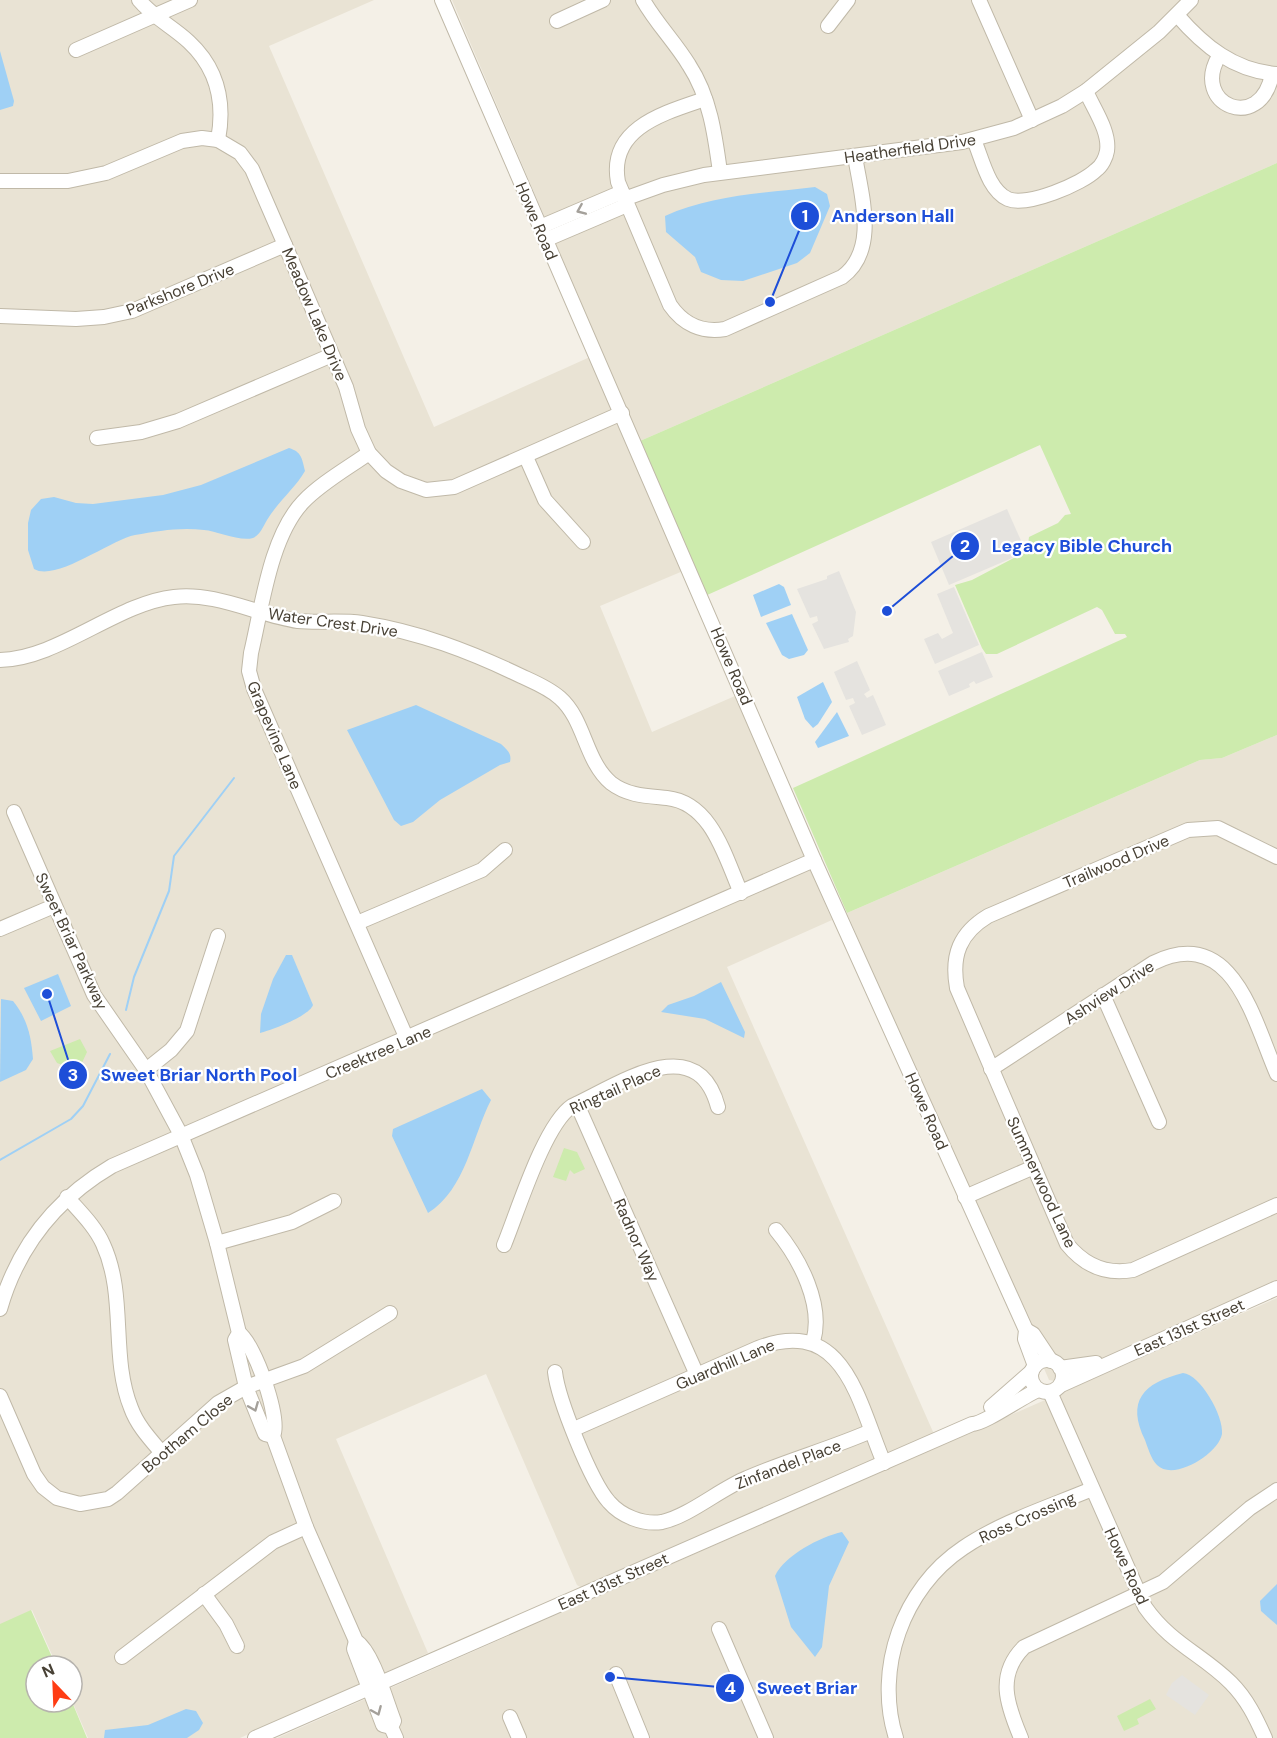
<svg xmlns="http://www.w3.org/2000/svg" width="1277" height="1738" font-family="'DM Sans',sans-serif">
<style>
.residential{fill:#e9e3d4}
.green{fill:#cdebad}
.parking{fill:#e5e3df}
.water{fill:#9fd0f5}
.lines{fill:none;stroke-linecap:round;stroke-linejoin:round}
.stream{stroke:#9fd0f5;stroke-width:2}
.minor-casing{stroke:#c0b9a8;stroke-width:16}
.minor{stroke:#fff;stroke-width:14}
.oneway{stroke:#a4a09a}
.labels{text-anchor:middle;stroke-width:4.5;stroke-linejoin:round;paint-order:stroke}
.street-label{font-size:16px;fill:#484135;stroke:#fff}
.leader{fill:none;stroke:#1d4ed8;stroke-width:2}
.callout-dot{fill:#1d4ed8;stroke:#fff;stroke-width:2}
.mark-label{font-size:18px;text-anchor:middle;font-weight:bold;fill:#fff}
.callout-label{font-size:18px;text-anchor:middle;font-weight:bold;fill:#1d4ed8;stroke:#fff;stroke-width:4.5;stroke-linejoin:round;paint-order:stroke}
</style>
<rect width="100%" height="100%" fill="#f4f0e7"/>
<g class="residential">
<polygon points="0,0 374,0 269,46 434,427 590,357 683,571 600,606 652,732 735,696 832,920 727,967 934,1434 582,1588 577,1585 486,1374 336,1439 428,1653 240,1738 88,1738 72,1701 72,1666 57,1666 32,1610 0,1625"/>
<polygon points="452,0 1277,0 1277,163 640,441"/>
<polygon points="1277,735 1277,1284 1055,1381 1049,1380 847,913 1200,760 1222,758"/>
<polygon points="1277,1298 1277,1738 277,1738 740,1534"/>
</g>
<g class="green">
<polygon points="1277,163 1277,735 1222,758 1200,760 847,913 793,788 1127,637 1125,634 1115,634 1102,610 1097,607 997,654 986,654 982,648 955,585 972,580 1027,551 1029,537 1058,523 1065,515 1071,514 1040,445 705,596 640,441"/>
<polygon points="80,1039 87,1052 80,1067 73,1069 57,1063 50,1051"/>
<polygon points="564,1148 577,1152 585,1169 574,1174 570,1170 566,1181 553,1177"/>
<polygon points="31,1610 56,1666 36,1666 36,1702 72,1702 87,1738 0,1738 0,1624"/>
<polygon points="1150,1699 1156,1709 1137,1719 1139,1724 1124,1731 1117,1716"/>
</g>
<g class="parking">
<polygon points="1007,509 1026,552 949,585 931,542"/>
<polygon points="839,571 856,612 853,636 848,639 849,642 824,649 812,624 818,621 817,616 810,618 797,589 827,579 827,576"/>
<polygon points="954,587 979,645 935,664 924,639 938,633 942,639 953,633 937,594"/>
<polygon points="982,652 993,677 976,684 974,681 969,684 970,687 949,696 938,671"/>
<polygon points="857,661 870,690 864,694 867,698 873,695 886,725 862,735 849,706 855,703 853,698 846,700 834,672"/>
<polygon points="1182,1675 1209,1695 1195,1715 1166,1695 1172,1683"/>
</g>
<g class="water">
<polygon points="0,51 14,101 13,106 0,110"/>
<path d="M815,187L827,194L830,206L810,253L797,263L743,281L721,280L701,272L695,257L666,232L665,216C711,195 765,193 815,187Z"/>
<path d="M289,448C302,452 302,459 305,471C296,487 277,503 267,520C263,527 260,535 253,538C240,542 217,531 204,530C180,527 158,531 135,535C110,540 56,582 34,569L28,550V523L31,510L41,499L54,497L76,503L93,504L163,495L201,485Z"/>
<polygon points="779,584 784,587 791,605 761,617 753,595"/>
<polygon points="792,614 808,650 804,655 789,659 782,655 766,623"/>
<polygon points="823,682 832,702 818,724 813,728 805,719 797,697"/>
<path d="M416,705L501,744C507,750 512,753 510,762L500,765L440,800L413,822L401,826L394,820L347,730Z"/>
<polygon points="837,712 849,736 818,748 815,742"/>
<path d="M286,955H292L313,1005C309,1016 272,1030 260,1033L261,1014L273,979Z"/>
<polygon points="58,974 71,1006 41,1021 24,988"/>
<polygon points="721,982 745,1032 744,1038 705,1019 661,1012 668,1005 694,996"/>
<path d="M1,999L13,1001C28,1020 31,1036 33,1059L26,1070L0,1082Z"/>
<path d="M482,1089L491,1100C472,1137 466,1189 428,1213L392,1136L393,1129Z"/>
<path d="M1183,1373C1200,1374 1224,1416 1222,1434C1219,1453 1174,1482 1157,1465C1151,1459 1148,1448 1145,1440C1126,1401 1143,1383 1183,1373Z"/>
<path d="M842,1532L849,1542L829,1586L822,1647L815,1657L791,1627L775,1576C785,1555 820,1537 842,1532Z"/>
<polygon points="1277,1584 1277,1625 1261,1611 1260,1601"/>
<polygon points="186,1709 196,1711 203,1723 199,1730 187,1738 104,1738 105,1730 148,1725"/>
</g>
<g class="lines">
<g class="stream">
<polyline points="126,1010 134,977 169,891 174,856 234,778"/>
<polyline points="0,1160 71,1119 83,1106 110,1054"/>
</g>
<defs>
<g id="minor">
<path d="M139,0C154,18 173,27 189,42C218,69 225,103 218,140"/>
<polyline points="442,0 814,860 1026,1330 1025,1339 1035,1366"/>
<path d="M643,0C656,23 675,42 689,65C710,97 715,135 720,172"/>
<polyline points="979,0 1032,120"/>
<path d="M1177,15C1204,46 1234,71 1277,74"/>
<polyline points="557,21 603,0"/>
<polyline points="828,26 848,0"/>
<polyline points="76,50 190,0"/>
<path d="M1219,56C1190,105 1261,134 1272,74"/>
<path d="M705,99C664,113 608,128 618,182L670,305C683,324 702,333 725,329L842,277C879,250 861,195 855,156"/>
<path d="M974,140C982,158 988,190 1008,199C1027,207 1082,184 1096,170C1102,166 1106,157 1107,151C1110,131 1093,108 1086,91"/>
<polyline points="0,181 68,181 106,173 182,141 202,138 218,140 240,153 252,169 285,245 346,387 358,429 369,453 386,471 401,481 426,490 454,487 622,413"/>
<polyline points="624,199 663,185 704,175 962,142 1014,128 1062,106 1086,91 1159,32 1191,0"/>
<polyline points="540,227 622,192"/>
<polyline points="545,240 627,205"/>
<polyline points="0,316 76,319 104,317 132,311 285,245"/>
<polyline points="97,438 141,432 178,421 332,355"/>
<path d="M369,453C348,468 321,483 303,502C270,537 262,607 251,653L249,671L254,689L407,1039"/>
<polyline points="526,457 545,500 583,542"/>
<path d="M0,660C58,659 117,603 174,597C217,592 257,615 298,621C319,623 341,620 362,623C419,632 469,651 521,676C534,682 549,688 560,698C585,720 585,761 611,783C628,796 647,796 667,798C712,803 725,857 741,893"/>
<polyline points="14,812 94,995 146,1070 181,1135 197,1175 217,1243 239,1333 235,1340 246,1387 265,1434 273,1436"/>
<path d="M1277,857L1218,828L1188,830L988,916C960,933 951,955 957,988L1067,1244C1084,1265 1106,1275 1133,1270L1277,1205"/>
<polyline points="357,923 482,870 505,850"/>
<polyline points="0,929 54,906"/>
<polyline points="1103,995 1159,1122"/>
<path d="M991,1069L1153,963C1233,924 1253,1019 1277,1074"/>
<polyline points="146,1070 171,1050 187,1031 218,936"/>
<polyline points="577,1104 697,1375"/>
<path d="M67,1197C80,1212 95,1226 103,1244C127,1296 110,1356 131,1408C137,1425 150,1439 162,1453"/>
<polyline points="965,1197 1034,1167"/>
<path d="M776,1230C800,1259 824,1305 813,1342"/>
<polyline points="217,1243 292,1222 334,1201"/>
<path d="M504,1245C518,1211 544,1125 572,1106C618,1085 697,1028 718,1107"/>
<path d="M0,1309C18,1246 56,1199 112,1166L814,860"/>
<polyline points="1026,1330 1033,1334 1051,1361"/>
<path d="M239,1333C255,1344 281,1419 273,1436L306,1527L356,1641C373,1652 386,1701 394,1721L391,1727L396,1738"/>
<circle cx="1047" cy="1376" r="16"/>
<polyline points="1060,1368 1096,1363"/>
<path d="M555,1372C558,1399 591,1482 609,1502C621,1516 643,1525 662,1522C689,1516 720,1489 747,1478C788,1460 830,1449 871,1431"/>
<polyline points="1061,1385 1277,1288"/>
<path d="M1050,1392L1145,1607C1171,1644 1202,1654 1231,1683C1247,1699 1256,1718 1265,1738"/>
<polyline points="0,1396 34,1474 43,1487 57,1498 80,1504 108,1499 117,1493 218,1403 246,1387 304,1366 390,1313"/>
<polyline points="991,1407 1032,1371"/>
<path d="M574,1429L758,1348C845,1315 858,1402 884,1463"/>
<polyline points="204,1594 226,1624 237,1646"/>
<polyline points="719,1629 766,1738"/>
<polyline points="356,1641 354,1649 383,1725 391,1727"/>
<polyline points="122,1657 273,1542 306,1527"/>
<polyline points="616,1674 642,1738"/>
<polyline points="510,1717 519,1738"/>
<path d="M255,1738L972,1424C984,1424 1022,1397 1038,1390"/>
<path d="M896,1738C874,1669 903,1588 963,1548C1001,1522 1049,1507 1092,1489"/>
<path d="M1021,1738C1007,1705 996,1675 1024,1647L1163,1582L1250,1508L1277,1490"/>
</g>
</defs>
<use href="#minor" class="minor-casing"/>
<use href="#minor" class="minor"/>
</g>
<defs><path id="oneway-chevron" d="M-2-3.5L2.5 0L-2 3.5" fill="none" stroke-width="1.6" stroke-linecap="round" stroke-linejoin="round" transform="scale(1.5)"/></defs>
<g class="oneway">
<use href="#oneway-chevron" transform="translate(581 210) rotate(157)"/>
<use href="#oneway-chevron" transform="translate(254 1407) rotate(68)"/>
<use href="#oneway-chevron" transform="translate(377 1711) rotate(67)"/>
</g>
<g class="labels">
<g class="street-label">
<text transform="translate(910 148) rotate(-8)" y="6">Heatherfield Drive</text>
<text transform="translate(537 221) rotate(67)" y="6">Howe Road</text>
<text transform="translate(180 289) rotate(-22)" y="6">Parkshore Drive</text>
<text transform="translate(315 314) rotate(67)" y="6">Meadow Lake Drive</text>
<text transform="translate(333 622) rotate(8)" y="6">Water Crest Drive</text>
<text transform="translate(732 666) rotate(67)" y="6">Howe Road</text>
<text transform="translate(275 735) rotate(67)" y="6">Grapevine Lane</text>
<text transform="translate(1116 861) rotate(-23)" y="6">Trailwood Drive</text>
<text transform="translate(72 941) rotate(65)" y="6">Sweet Briar Parkway</text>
<text transform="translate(1109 992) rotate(-33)" y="6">Ashview Drive</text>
<text transform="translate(378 1052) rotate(-23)" y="6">Creektree Lane</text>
<text transform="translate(615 1089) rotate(-24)" y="6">Ringtail Place</text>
<text transform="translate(927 1111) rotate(66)" y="6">Howe Road</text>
<text transform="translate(1042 1182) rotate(65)" y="6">Summerwood Lane</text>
<text transform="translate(637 1240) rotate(66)" y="6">Radnor Way</text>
<text transform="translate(1189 1327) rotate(-24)" y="6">East 131st Street</text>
<text transform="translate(725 1364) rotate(-23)" y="6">Guardhill Lane</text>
<text transform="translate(187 1433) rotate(-40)" y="6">Bootham Close</text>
<text transform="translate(788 1464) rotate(-21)" y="6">Zinfandel Place</text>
<text transform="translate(1027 1517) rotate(-24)" y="6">Ross Crossing</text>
<text transform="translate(1127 1566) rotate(65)" y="6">Howe Road</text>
<text transform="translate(613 1581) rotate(-24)" y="6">East 131st Street</text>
</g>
</g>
<path class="leader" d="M770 302L805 216M887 611L965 546M47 994L73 1075M610 1677L730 1688"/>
<g class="callout-dot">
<circle cx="770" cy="302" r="6"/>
<circle cx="887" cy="611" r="6"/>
<circle cx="47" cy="994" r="6"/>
<circle cx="610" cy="1677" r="6"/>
<circle cx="805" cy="216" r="15"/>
<circle cx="965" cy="546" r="15"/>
<circle cx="73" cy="1075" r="15"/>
<circle cx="730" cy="1688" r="15"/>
</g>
<g class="mark-label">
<text x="805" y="222">1</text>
<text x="965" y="552">2</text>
<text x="73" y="1081">3</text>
<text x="730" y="1694">4</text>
</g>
<g class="callout-label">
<text x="893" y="222">Anderson Hall</text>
<text x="1082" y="552">Legacy Bible Church</text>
<text x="199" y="1081">Sweet Briar North Pool</text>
<text x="807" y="1694">Sweet Briar</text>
</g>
<g transform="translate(54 1684) rotate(337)"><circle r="28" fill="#ffffff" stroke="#b6b3ae" stroke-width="1.5"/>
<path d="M0-4.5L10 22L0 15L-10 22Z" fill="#ff3c13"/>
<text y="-9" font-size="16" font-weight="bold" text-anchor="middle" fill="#484135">N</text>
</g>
</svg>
